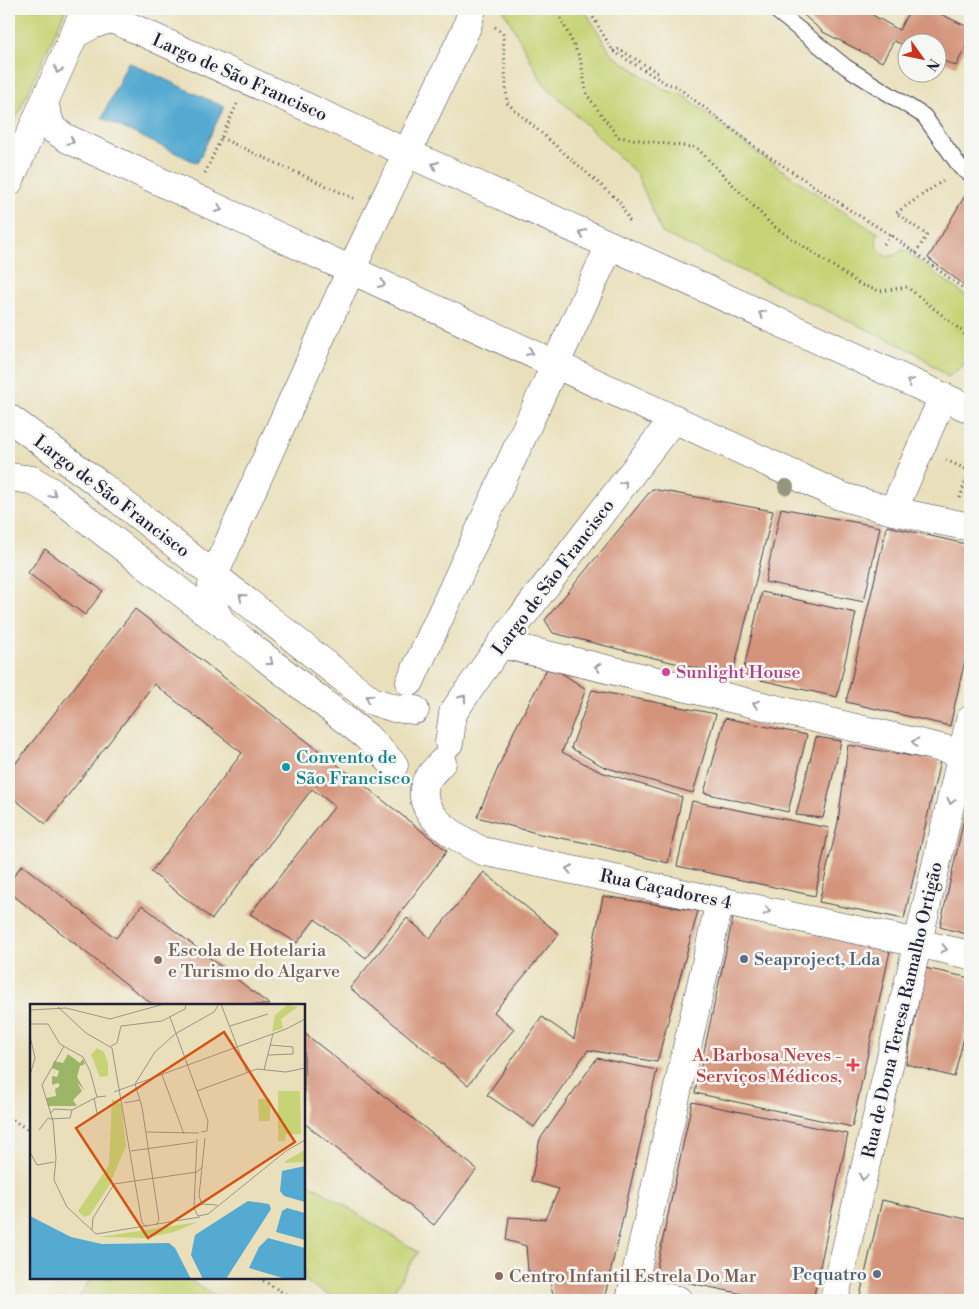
<svg xmlns="http://www.w3.org/2000/svg" width="979" height="1309" font-family="'Libre Bodoni',serif">
<style>
.green{fill:#c6d477;stroke:#747b59}
.water{fill:#55aad1;stroke:#3c6686}
.building{fill:#d4947c}
.lines{fill:none;stroke-linecap:round;stroke-linejoin:round}
.service-casing{stroke:#403e4e;stroke-width:17}
.minor-casing{stroke:#403e4e;stroke-width:29}
.path{stroke:#403e4e;stroke-width:3;stroke-dasharray:1 4;stroke-linecap:butt}
.service{stroke:#fff;stroke-width:15}
.minor{stroke:#fff;stroke-width:28}
.tree{fill:#96957e}
.oneway{stroke:#9c9ca7}
.hotel-dot{fill:#d1479c;stroke:#f6f6f2;stroke-width:2}
.culture-dot{fill:#0f9aa8;stroke:#f6f6f2;stroke-width:2}
.service-dot{fill:#5c6f8a;stroke:#f6f6f2;stroke-width:2}
.education-dot{fill:#8d6e63;stroke:#f6f6f2;stroke-width:2}
.health-dot{fill:#e0444e;stroke:#f6f6f2;stroke-width:2}
.labels{text-anchor:middle;stroke-width:5;stroke-linejoin:round;paint-order:stroke}
.street-label{font-size:18px;fill:#22223b;stroke:#f6f6f2}
.hotel-label{font-size:18px;fill:#b23c85;stroke:#f6f6f2;text-anchor:start}
.culture-label{font-size:18px;fill:#0d838f;stroke:#f6f6f2;text-anchor:start}
.education-label{font-size:18px;fill:#785e54;stroke:#f6f6f2;text-anchor:start}
.service-label{font-size:18px;fill:#4e5e75;stroke:#f6f6f2;text-anchor:start}
.health-label{font-size:18px;fill:#be3a42;stroke:#f6f6f2;text-anchor:end}
.inset-road{fill:none;stroke:#999488;stroke-width:1}
.view{fill:#d45411;fill-opacity:0.15;stroke:#d45411;stroke-width:2.5}
.inset-edge{fill:none;stroke:#22223b;stroke-width:2.5}
</style>
<rect width="100%" height="100%" fill="#f6f6f2"/>
<filter id="ink" filterUnits="userSpaceOnUse"><feTurbulence type="fractalNoise" baseFrequency=".02" numOctaves="2"/><feDisplacementMap in="SourceGraphic" scale="10" xChannelSelector="R" yChannelSelector="G"/><feConvolveMatrix kernelMatrix="1 2 1 2 8 2 1 2 1" color-interpolation-filters="sRGB"/></filter>
<filter id="wash" filterUnits="userSpaceOnUse"><feTurbulence type="fractalNoise" baseFrequency=".0096" numOctaves="4" result="noise"/><feDisplacementMap in="SourceGraphic" scale="20" xChannelSelector="R" yChannelSelector="G"/><feGaussianBlur stdDeviation="1.12" result="paint"/><feColorMatrix in="noise" values="0 0 0 0 0 0 0 0 0 0 0 0 0 0 0 0 0 1.4 0 .05"/><feComposite in="paint" operator="in"/></filter>
<g filter="url(#wash)">
<rect width="100%" height="100%" fill="#e9e0bb"/>
<g class="green">
<polygon points="9,9 66,9 9,134"/>
<path d="M503,9H584L612,55L665,90L683,95L756,152L851,217L878,233C874,244 877,250 887,257L895,255L903,249L970,299V360L948,377L915,352L662,233L637,174L543,83Z"/>
<polygon points="304,1180 418,1252 388,1300 336,1300 301,1278 304,1278"/>
<polygon points="87,1278 187,1278 222,1300 77,1300 90,1280"/>
</g>
<polygon class="water" points="128,62 224,107 197,163 102,118"/>
<g id="blocks">
<g class="building">
<polygon points="797,9 862,9 899,30 910,9 930,9 970,28 970,38 956,66 936,58 936,42 906,42 906,46 894,41 882,62 823,32"/>
<polygon points="970,187 970,289 928,258"/>
<polygon points="652,489 773,511 732,677 553,633 545,620"/>
<polygon points="781,508 880,527 864,602 765,582"/>
<polygon points="887,526 970,545 970,638 950,726 846,702"/>
<polygon points="45,549 103,591 85,615 28,573"/>
<polygon points="762,592 856,613 837,697 742,676"/>
<polygon points="135,609 356,779 447,851 366,958 315,919 297,943 250,914 335,806 312,789 212,919 151,872 242,753 154,684 46,824 9,795 9,772"/>
<polygon points="549,665 586,689 562,752 601,772 682,797 668,863 587,843 540,834 477,817 514,731"/>
<polygon points="592,690 716,714 693,793 604,767 571,748"/>
<polygon points="725,718 807,735 788,812 704,793"/>
<polygon points="816,737 841,741 823,818 796,815"/>
<polygon points="848,745 940,761 904,919 819,902 838,822"/>
<polygon points="969,796 970,796 970,935 940,927"/>
<polygon points="692,801 829,828 815,896 677,866"/>
<polygon points="22,865 116,938 142,905 270,1005 153,1005 9,892 9,882"/>
<polygon points="484,872 559,934 494,1012 514,1029 468,1085 350,988 407,918 430,938"/>
<polygon points="603,896 698,911 657,1062 588,1050 534,1127 487,1095 542,1017 574,1039"/>
<polygon points="733,918 890,951 852,1127 695,1093"/>
<polygon points="925,968 970,978 970,1013 954,1077 906,1064"/>
<polygon points="304,1033 477,1169 434,1225 304,1123"/>
<polygon points="597,1058 657,1070 604,1300 554,1300 549,1277 528,1271 526,1246 506,1240 509,1217 545,1219 559,1189 531,1181 540,1139"/>
<polygon points="692,1102 848,1134 813,1300 773,1300 655,1276"/>
<polygon points="882,1200 970,1220 970,1300 859,1300"/>
</g>
</g>
</g>
<g filter="url(#ink)">
<use href="#blocks" fill-opacity="0" stroke="#403e4e" stroke-width="1"/>
<g class="lines">
<defs>
<polyline id="service" points="774,9 846,67 924,116 961,168 970,174"/>
<g id="minor">
<polyline points="73,35 92,25 110,19 122,23 970,409"/>
<polyline points="44,104 52,129 68,139 840,496 893,511 970,527"/>
<polyline points="9,182 81,19"/>
<polyline points="9,418 99,484 372,701 394,708 415,710"/>
<polyline points="9,477 32,480 53,493 366,736 394,765"/>
<polyline points="893,511 943,397"/>
<path d="M224,627C211,604 208,601 214,575L351,270L467,27L472,9"/>
<polyline points="501,644 962,753"/>
<polyline points="410,682 610,245"/>
<polyline points="449,743 453,713 461,701 501,644 674,418"/>
<path d="M442,762C437,768 427,777 425,784C416,816 459,839 482,851L895,938L970,955"/>
<polyline points="632,1291 678,1300"/>
<polyline points="630,1300 720,901"/>
<polyline points="834,1300 970,720"/>
</g>
</defs>
<use href="#service" class="service-casing"/>
<use href="#minor" class="minor-casing"/>
<g class="path">
<polyline points="556,9 580,58 587,95 618,137 697,148 772,225 861,285 880,291 907,287 963,332 970,342"/>
<polyline points="588,9 613,51 667,84 676,86 758,149 853,212 891,235 970,293"/>
<polyline points="495,27 503,34 507,103 619,201 631,224"/>
<polyline points="613,51 619,49 660,74"/>
<polyline points="221,138 355,199"/>
<polyline points="205,173 237,104"/>
<polyline points="884,244 891,235"/>
<polyline points="916,253 927,235 896,213 944,180"/>
<polyline points="946,460 970,471"/>
<polyline points="960,498 970,467"/>
<polyline points="9,1117 31,1132"/>
<polyline points="259,1278 295,1300"/>
</g>
<use href="#service" class="service"/>
<use href="#minor" class="minor"/>
</g>
<circle class="tree" cx="786" cy="487" r="8"/>
<defs><path id="oneway-chevron" d="M-2-3.5L2.5 0L-2 3.5" fill="none" stroke-width="1.6" stroke-linecap="round" stroke-linejoin="round" transform="scale(1.25)"/></defs>
<g class="oneway">
<use href="#oneway-chevron" transform="translate(58 70) rotate(113)"/>
<use href="#oneway-chevron" transform="translate(71 141) rotate(28)"/>
<use href="#oneway-chevron" transform="translate(435 165) rotate(-155)"/>
<use href="#oneway-chevron" transform="translate(219 209) rotate(24)"/>
<use href="#oneway-chevron" transform="translate(582 233) rotate(-155)"/>
<use href="#oneway-chevron" transform="translate(382 284) rotate(25)"/>
<use href="#oneway-chevron" transform="translate(762 314) rotate(-156)"/>
<use href="#oneway-chevron" transform="translate(530 352) rotate(25)"/>
<use href="#oneway-chevron" transform="translate(910 382) rotate(-156)"/>
<use href="#oneway-chevron" transform="translate(624 484) rotate(-53)"/>
<use href="#oneway-chevron" transform="translate(53 494) rotate(35)"/>
<use href="#oneway-chevron" transform="translate(242 597) rotate(-141)"/>
<use href="#oneway-chevron" transform="translate(270 662) rotate(38)"/>
<use href="#oneway-chevron" transform="translate(598 667) rotate(-167)"/>
<use href="#oneway-chevron" transform="translate(369 698) rotate(-148)"/>
<use href="#oneway-chevron" transform="translate(463 698) rotate(-55)"/>
<use href="#oneway-chevron" transform="translate(756 704) rotate(-167)"/>
<use href="#oneway-chevron" transform="translate(915 742) rotate(-167)"/>
<use href="#oneway-chevron" transform="translate(951 801) rotate(103)"/>
<use href="#oneway-chevron" transform="translate(569 869) rotate(-168)"/>
<use href="#oneway-chevron" transform="translate(767 911) rotate(12)"/>
<use href="#oneway-chevron" transform="translate(944 949) rotate(13)"/>
<use href="#oneway-chevron" transform="translate(863 1177) rotate(103)"/>
</g>
</g>
<circle class="hotel-dot" cx="666" cy="672" r="5"/>
<circle class="culture-dot" cx="286" cy="767" r="5"/>
<g class="service-dot">
<circle cx="744" cy="959" r="5"/>
<circle cx="877" cy="1274" r="5"/>
</g>
<g class="education-dot">
<circle cx="158" cy="960" r="5"/>
<circle cx="499" cy="1276" r="5"/>
</g>
<path class="health-dot" d="M850.5 1057.5h5v5h5v5h-5v5h-5v-5h-5v-5h5z"/>
<g class="labels">
<g class="street-label">
<text transform="translate(240 77) rotate(24)" y="6">Largo de São Francisco</text>
<text transform="translate(112 496) rotate(37)" y="6">Largo de São Francisco</text>
<text transform="translate(553 577) rotate(-53)" y="6">Largo de São Francisco</text>
<text transform="translate(666 889) rotate(12)" y="6">Rua Caçadores 4</text>
<text transform="translate(902 1010) rotate(-77)" y="6">Rua de Dona Teresa Ramalho Ortigão</text>
</g>
<g class="hotel-label">
<text x="676" y="678">Sunlight House</text>
</g>
<g class="culture-label">
<text x="296" y="763">Convento de<tspan x="296" dy="21">São Francisco</tspan></text>
</g>
<g class="education-label">
<text x="168" y="956">Escola de Hotelaria<tspan x="168" dy="21">e Turismo do Algarve</tspan></text>
<text x="509" y="1282">Centro Infantil Estrela Do Mar</text>
</g>
<g class="service-label">
<text x="754" y="965">Seaproject, Lda</text>
<text x="867" y="1280" text-anchor="end">Pcquatro</text>
</g>
<g class="health-label">
<text x="842" y="1061">A. Barbosa Neves -<tspan x="842" dy="21">Serviços Médicos,</tspan></text>
</g>
</g>
<g transform="translate(30 1004)">
<rect width="275" height="275" fill="#e9e0bb"/>
<path d="M257,1L268,3L251,15L253,24L242,28L245,11ZM67,44L74,48L78,59V72L70,73L61,51ZM248,87H270L271,130H256L255,137H248ZM82,95L91,100L96,142L79,182L60,211L54,213L48,207L79,161ZM228,95H240V117H229ZM275,146V158L254,159L257,156ZM168,218L144,228L116,234L69,233Z" fill="#c6d477"/>
<path d="M38,50L50,59L53,55L55,60L50,62L47,73L55,87L47,78L52,87L43,96L47,102H18L16,94L26,92L25,85L30,82L28,79L22,81V72L27,73L29,67L22,64L24,57L33,59Z" fill="#9cb668"/>
<path d="M275,162V198L254,192L250,187L252,167ZM218,197L239,200L241,205L196,275H173L161,251L165,231ZM257,204L275,209V236L246,228L252,207ZM0,212L41,233L72,240L139,239L145,244L161,275H0ZM238,234L275,244V275H256L219,264L229,243Z" fill="#55aad1"/>
<path class="inset-road" d="M191,0L217,68M28,3L56,29L82,44L112,219L117,223M0,6L36,4L80,15L134,0M140,13L178,117L177,127L171,128M0,20H18L30,40L53,53L60,67L67,93M200,22L238,10M0,32L5,54L0,71M34,42L12,81L23,117L26,154L24,176L37,203L66,230M81,42L87,39L91,22L132,17L155,5L156,0M238,51L263,50V43L240,41M234,66L243,30M132,71L154,130M105,80L112,103L129,216L126,221M105,80L125,48L145,30L184,8L189,0M167,87L227,65L256,68L275,64M84,88L256,25L275,15M64,94L67,109M94,99L110,96M42,106L67,93L76,92M20,110L24,105L42,106M19,115L40,114L42,106M9,126L19,113M116,128L169,129M101,147L165,138M0,148L7,161L24,158M172,200L164,204L168,212L178,210L256,147L275,136M172,200L169,192L175,134M172,200L187,201M164,204L167,135M62,226L63,214L84,180L167,168L172,163M66,230L170,213"/>
<path class="view" d="M194,28L265,138L118,234L46,124Z"/>
<rect width="275" height="275" class="inset-edge"/>
</g>
<rect width="979" height="1309" fill="none" stroke="#f6f6f2" stroke-width="30"/>
<g transform="translate(922 58) rotate(123)"><circle r="24" fill="#f6f6f2" stroke="#a1a1a9"/>
<path d="M0-4L9 19L0 12L-9 19Z" fill="#c8321e"/>
<text y="-8" font-size="14" font-weight="bold" text-anchor="middle" fill="#22223b">N</text>
</g>
</svg>
